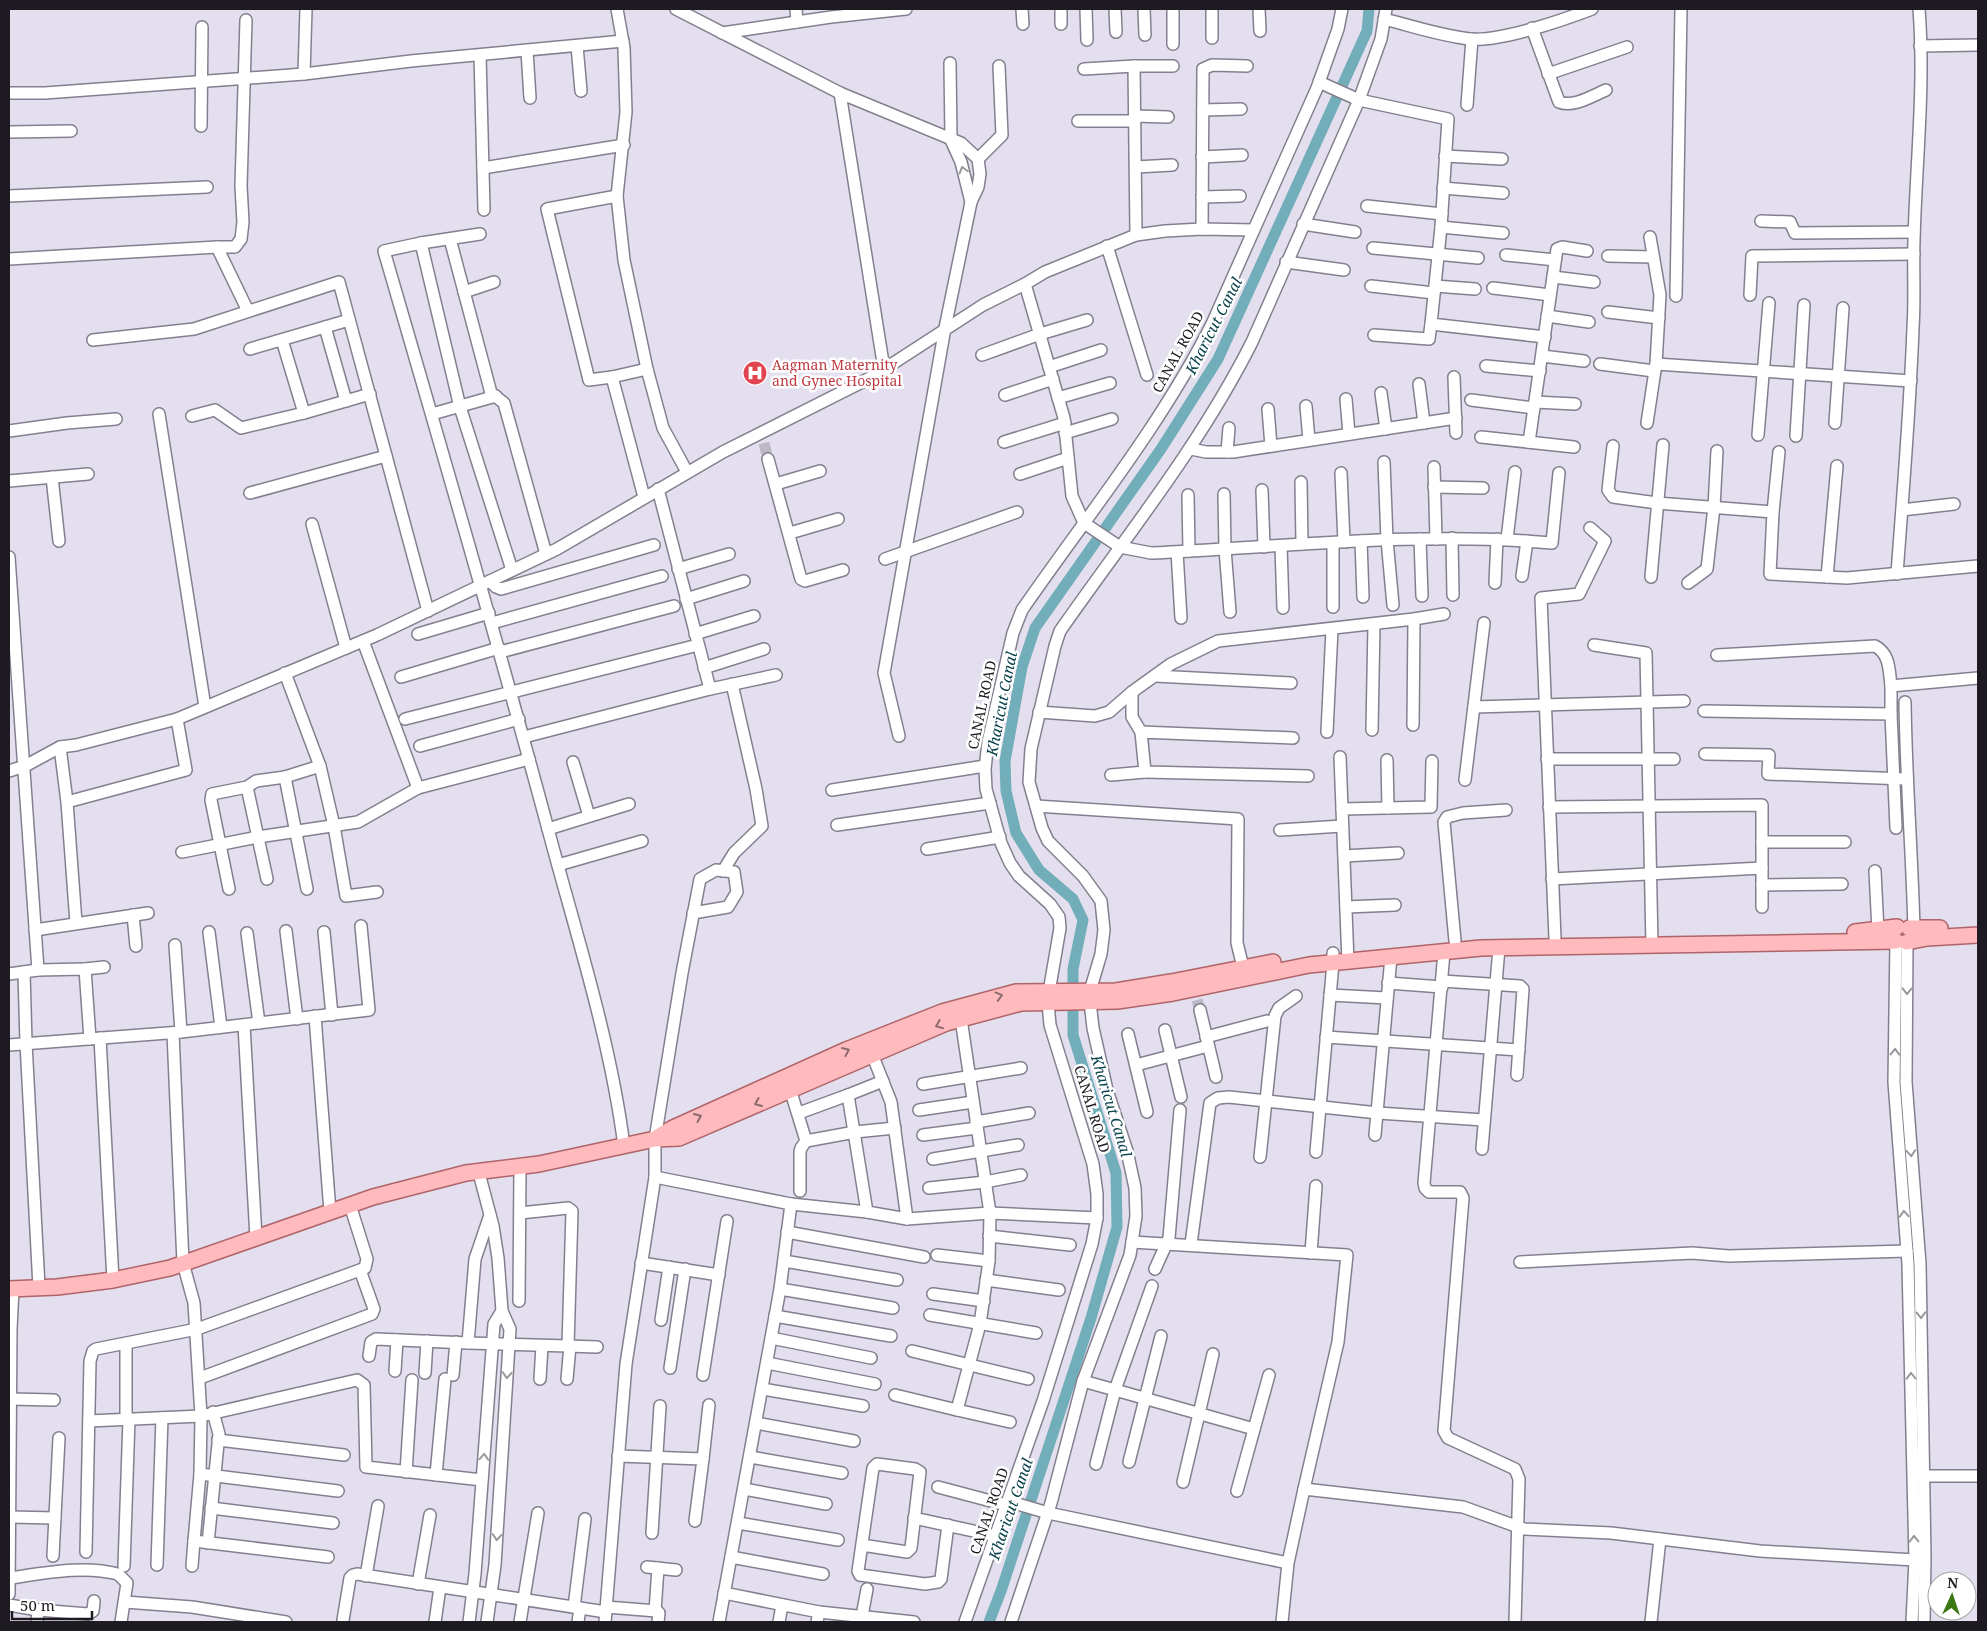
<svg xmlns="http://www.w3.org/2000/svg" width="1987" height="1631" font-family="'Noto Serif',serif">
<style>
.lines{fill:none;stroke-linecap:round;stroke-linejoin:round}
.canal{stroke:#71aeb9;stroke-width:11}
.minor-tunnel{stroke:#bcb8c5;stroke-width:11;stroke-dasharray:11 5.5;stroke-linecap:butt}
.minor-casing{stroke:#847f8e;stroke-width:14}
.major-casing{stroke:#af6469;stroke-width:18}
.minor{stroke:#fff;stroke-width:11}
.major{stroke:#febabc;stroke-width:15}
.oneway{stroke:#99989b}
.oneway2{stroke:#8e6a6e}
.labels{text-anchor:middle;stroke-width:5;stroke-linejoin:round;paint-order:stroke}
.street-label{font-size:14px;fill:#1d1b21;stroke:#fff}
.health-label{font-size:14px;fill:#be3a42;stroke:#fff;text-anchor:start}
.water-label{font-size:15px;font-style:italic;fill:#0b434c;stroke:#fff}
</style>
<rect width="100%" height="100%" fill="#e4dfee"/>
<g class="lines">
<polyline class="canal" points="989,1622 1001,1591 1091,1318 1117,1227 1116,1173 1073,1035 1073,969 1083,920 1073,899 1039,870 1016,833 1006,791 1005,761 1022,667 1035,628 1161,449 1218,359 1367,31 1369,9"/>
<g class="minor-tunnel">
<polyline points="764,443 768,459"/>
<polyline points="1197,1000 1200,1010"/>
</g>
<defs>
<g id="minor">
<polyline points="617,9 624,48 626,112 617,196 624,260 647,369 663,428 687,472"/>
<polyline points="676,9 840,93 961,143 978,159 980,174 978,187 971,202 945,328 884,673 899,736"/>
<polyline points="796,9 797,22"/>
<polyline points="1022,9 1023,24"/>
<polyline points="1061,9 1061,24"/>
<polyline points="1086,9 1087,40"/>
<polyline points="1115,9 1116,32"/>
<polyline points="1144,9 1145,35"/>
<polyline points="1173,9 1173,44"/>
<polyline points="1212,9 1212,38"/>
<polyline points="1259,9 1260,31"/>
<path d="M1384,19C1412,26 1441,36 1470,39C1500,42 1563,20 1592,9"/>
<polyline points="246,20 241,186 243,222 241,239 235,247 217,247 248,311"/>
<path d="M1532,28L1559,102C1573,108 1592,96 1606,90"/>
<polyline points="722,33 831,17 906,9"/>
<polyline points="577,46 581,91"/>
<polyline points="1920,46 1978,45"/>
<polyline points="527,51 530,98"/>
<polyline points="480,55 484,210"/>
<polyline points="950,63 951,140 961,162 971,202"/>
<polyline points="1134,66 1173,66"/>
<polyline points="1084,69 1134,66 1136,235"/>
<polyline points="304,74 306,9"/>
<polyline points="1548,74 1627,47"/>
<polyline points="1319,82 1359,100 1448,119 1441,227 1431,324 1545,337"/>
<polyline points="9,93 45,93 304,74 411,61 623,41"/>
<polyline points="840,93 884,369"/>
<polyline points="1467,105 1472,39"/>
<polyline points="1203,110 1241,109"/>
<polyline points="1135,116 1168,117"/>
<polyline points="1078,121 1135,121"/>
<polyline points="201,126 202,27"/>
<polyline points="9,132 71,131"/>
<polyline points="1445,156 1502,159"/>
<polyline points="1202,157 1242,155"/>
<polyline points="978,159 1002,135 999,66"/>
<polyline points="1136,167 1172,165"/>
<polyline points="483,168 624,145"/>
<polyline points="1443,188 1503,193"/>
<polyline points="9,196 207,187"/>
<polyline points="1202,197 1240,196"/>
<polyline points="1367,206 1442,214"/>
<polyline points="1761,221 1790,222 1795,233 1914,232"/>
<polyline points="1303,224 1355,232"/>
<polyline points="1441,227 1503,233"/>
<polyline points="1202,229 1203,69 1212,65 1247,66"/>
<polyline points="450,239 491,393 504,403 546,554"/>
<polyline points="421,243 480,234"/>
<polyline points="1107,246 1147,375"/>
<polyline points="1373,248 1478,258"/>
<polyline points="1506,255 1555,260"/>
<polyline points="1608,256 1653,257"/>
<polyline points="9,259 217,247"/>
<polyline points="1286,262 1344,270"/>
<polyline points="1553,277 1594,282"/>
<path d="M1025,284L1064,418L1072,496L1084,523L1120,547L1151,553C1284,547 1419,531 1552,543L1559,473"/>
<polyline points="1371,286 1434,293"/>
<polyline points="1435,286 1475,289"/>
<polyline points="1493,288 1550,295"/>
<polyline points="464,292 494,282"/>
<polyline points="1750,295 1752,256 1914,254"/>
<polyline points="1676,296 1681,9"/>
<polyline points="1608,312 1659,318"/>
<polyline points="1547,316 1589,322"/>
<polyline points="325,327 346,401"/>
<polyline points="1374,335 1429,339 1431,324"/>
<polyline points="93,340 194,329 339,282 428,611"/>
<polyline points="282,340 304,413"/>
<polyline points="250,349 349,320"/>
<polyline points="982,355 1040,334 1087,320"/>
<polyline points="1542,356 1584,361"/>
<polyline points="1600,364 1654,371"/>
<polyline points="1656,364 1911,381"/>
<polyline points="1486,366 1540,371"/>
<polyline points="1049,367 1101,350"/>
<polyline points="612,377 589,380 547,209 617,196"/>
<polyline points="1454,377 1456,433"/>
<polyline points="1419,384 1424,423"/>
<polyline points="1381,393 1386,429"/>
<polyline points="1005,395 1053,379"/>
<polyline points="1058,398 1110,383"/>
<polyline points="1346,399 1349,434"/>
<polyline points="1471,400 1534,408"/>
<polyline points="1535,402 1575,404"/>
<polyline points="1306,406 1309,440"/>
<polyline points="1268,409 1271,446"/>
<polyline points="159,414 205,707"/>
<polyline points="432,414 496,396"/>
<polyline points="192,416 215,410 241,428 304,413 370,394"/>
<polyline points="1647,423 1656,364 1660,295 1650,237"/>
<polyline points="1835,423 1843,308"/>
<polyline points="9,431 67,423 116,419"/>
<polyline points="1065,433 1112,419"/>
<polyline points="1758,435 1769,303"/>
<polyline points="1796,436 1804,305"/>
<polyline points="1481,437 1574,447"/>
<polyline points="1004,442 1065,423"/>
<polyline points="1529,442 1557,249 1562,247 1587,251"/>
<polyline points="1613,446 1608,490 1613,497 1657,503 1773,512 1770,574 1847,578 1978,566"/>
<polyline points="1191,449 1206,452 1233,452 1456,418"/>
<polyline points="1227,452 1229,428"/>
<polyline points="768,459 801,579 805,581 843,570"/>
<polyline points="1384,462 1387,540 1393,605"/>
<polyline points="1434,467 1436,539"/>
<polyline points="1341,473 1344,542"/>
<polyline points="1020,474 1068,458"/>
<polyline points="52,477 59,541"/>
<polyline points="9,481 88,474"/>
<polyline points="1301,482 1302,544"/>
<polyline points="776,484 820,471"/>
<polyline points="1434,487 1483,488"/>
<polyline points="658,489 710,689"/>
<polyline points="1262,490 1264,547"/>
<polyline points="250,493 386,456"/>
<polyline points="1224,494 1225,549 1230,612"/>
<polyline points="1188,495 1189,551"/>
<polyline points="644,497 612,377 647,369"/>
<polyline points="1902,510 1954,504"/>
<polyline points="1773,512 1779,452"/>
<polyline points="312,524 346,648"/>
<polyline points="790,533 838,519"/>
<polyline points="1452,538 1453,595"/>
<polyline points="1420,539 1422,596"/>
<polyline points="1507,539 1515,472"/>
<polyline points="1361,541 1363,597"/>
<polyline points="1333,543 1333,607"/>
<polyline points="1281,546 1283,608"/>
<polyline points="1177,552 1181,618"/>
<polyline points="9,557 38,970 9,974"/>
<polyline points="885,559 1017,512"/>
<polyline points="678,569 729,554"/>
<path d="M512,570L460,407L421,243L384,251C440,443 496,636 548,829C576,934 610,1038 624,1146"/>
<path d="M1897,574C1903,492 1910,410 1913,328C1915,299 1913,269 1914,240C1916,163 1925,86 1919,9"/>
<polyline points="1522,576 1527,541"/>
<polyline points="1651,577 1663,445"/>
<polyline points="1827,577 1837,466"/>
<polyline points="490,581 496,587 501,589 654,545"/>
<polyline points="1495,583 1497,539"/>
<polyline points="1688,583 1707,569 1714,507 1717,451"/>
<polyline points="686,599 744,581"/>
<polyline points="492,623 662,576"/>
<polyline points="418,634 489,613"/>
<polyline points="695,634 754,616"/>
<polyline points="363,641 418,788"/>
<polyline points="1594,645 1646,653 1652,946"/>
<polyline points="500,652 674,606"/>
<path d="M1717,655L1875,646C1890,654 1889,670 1891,686"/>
<polyline points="704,668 764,649"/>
<polyline points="285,673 320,766 334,826 346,896 377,892"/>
<polyline points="1155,676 1291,683"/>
<polyline points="401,677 499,648"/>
<polyline points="1132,692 1132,717 1141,732"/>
<path d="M1905,702C1906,778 1912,853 1914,929"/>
<polyline points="1474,707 1684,701"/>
<polyline points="1704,711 1891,714 1891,686 1978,678"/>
<polyline points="1039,712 1095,716 1109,712 1132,692 1171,664 1218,641 1414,619 1444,614"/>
<polyline points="1891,714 1896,828"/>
<polyline points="405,719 698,645"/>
<polyline points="1413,725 1414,619"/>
<polyline points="1372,730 1374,624"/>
<polyline points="1327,732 1332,629"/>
<polyline points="524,737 710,689 776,675"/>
<polyline points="1293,738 1141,732 1145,772 1308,776"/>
<polyline points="420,746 519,719"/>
<polyline points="60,747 67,802 76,923"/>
<polyline points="1705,754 1769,755 1768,774 1906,779"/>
<polyline points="1340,757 1348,962"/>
<polyline points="1547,759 1674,759"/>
<polyline points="1387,760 1388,808"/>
<polyline points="573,762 589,816"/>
<polyline points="9,771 25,766 60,747 76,745 177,719 377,635 557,549 723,452 872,377 983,305 1025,284 1045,272 1136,235 1165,231 1202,229 1253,230"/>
<polyline points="1111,775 1145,772"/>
<polyline points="285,777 320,766"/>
<polyline points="1465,780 1484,623"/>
<polyline points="247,787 267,879"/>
<polyline points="832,790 985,766"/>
<polyline points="67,802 186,770 177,719"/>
<polyline points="1036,806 1238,819 1237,943 1243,967"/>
<polyline points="1549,807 1762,805 1762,868"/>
<polyline points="1342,809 1431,807 1432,761"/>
<polyline points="837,825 990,803"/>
<polyline points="548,829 629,804"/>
<polyline points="1280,830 1342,826"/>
<polyline points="1762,842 1845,842"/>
<polyline points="927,849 1000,837"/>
<polyline points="182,852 258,837 358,822 418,788 529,759"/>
<polyline points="1344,856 1398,853"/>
<polyline points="558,865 642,841"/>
<polyline points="723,871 734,853 762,826 756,789 732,684"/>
<polyline points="1875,871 1878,931"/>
<polyline points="1552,879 1762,868 1762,907"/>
<polyline points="1762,885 1842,884"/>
<polyline points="229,889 211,800 212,794 247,787 256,781 285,777 307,889"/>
<polyline points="1346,907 1395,905"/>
<polyline points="133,915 136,946"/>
<polyline points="35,930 148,913"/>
<polyline points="286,931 297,1019"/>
<polyline points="209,932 221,1027"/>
<polyline points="324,932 332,1015"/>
<polyline points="247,933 259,1023"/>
<polyline points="1555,938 1541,598 1579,594 1605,541 1590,528"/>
<polyline points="1455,941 1444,822 1447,817 1463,813 1506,810"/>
<polyline points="1896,941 1894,1082 1908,1264 1915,1560 1912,1622"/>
<polyline points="1907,942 1906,1082 1920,1264 1925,1557 1924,1622"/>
<polyline points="175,945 181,1032"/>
<polyline points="1444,952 1424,1183 1425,1188 1429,1192 1460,1192 1463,1198 1444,1431 1448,1438 1515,1469 1519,1479 1515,1622"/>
<polyline points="85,969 104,967"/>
<polyline points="38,970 85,969 90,1039"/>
<polyline points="24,972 26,1043 39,1287"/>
<polyline points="1442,981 1520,986 1523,989 1517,1075"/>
<polyline points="1388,983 1442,987"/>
<polyline points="1330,995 1387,998"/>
<polyline points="1200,1010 1216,1077"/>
<polyline points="315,1016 330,1212"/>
<polyline points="961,1019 990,1213 989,1261 980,1324 957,1410 1010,1422"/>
<polyline points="244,1025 256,1238"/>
<polyline points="1165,1030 1181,1097"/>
<polyline points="173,1033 183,1263 194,1303 201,1416 200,1474 194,1541 328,1557"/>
<polyline points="1128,1034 1147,1112"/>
<polyline points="1206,1037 1267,1021"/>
<polyline points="1326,1037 1519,1050"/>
<polyline points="100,1038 113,1280"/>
<polyline points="9,1045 181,1032 369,1010 361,926"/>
<polyline points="872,1054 891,1102 907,1219"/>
<polyline points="1136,1065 1208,1046"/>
<polyline points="923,1084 1021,1068"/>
<polyline points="790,1089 806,1141 801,1148 800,1152 800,1191"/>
<polyline points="848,1095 867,1212"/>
<polyline points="919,1110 973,1102"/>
<polyline points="799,1113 848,1095 883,1081"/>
<polyline points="976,1122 1029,1113"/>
<polyline points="923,1135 977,1128"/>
<polyline points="1375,1135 1391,957"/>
<polyline points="806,1141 855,1132 895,1128"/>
<polyline points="1482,1149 1499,948"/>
<polyline points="1316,1152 1333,963 1333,953"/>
<polyline points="1260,1157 1275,1016 1279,1008 1296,996"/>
<polyline points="933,1159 1018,1145"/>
<polyline points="479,1173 493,1226 498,1258 502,1311 510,1329 495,1565 487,1622"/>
<polyline points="655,1177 791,1204 780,1289 719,1622"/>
<polyline points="929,1188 985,1182 1021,1175"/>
<polyline points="791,1204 867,1212 907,1219 990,1213 1097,1218"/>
<polyline points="490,1215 475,1259 468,1343 568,1346 572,1211 568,1208 520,1213"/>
<polyline points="787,1232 924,1257"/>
<polyline points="989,1236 1070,1245"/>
<polyline points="1132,1242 1347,1255 1338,1342 1304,1489"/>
<polyline points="1191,1244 1210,1103 1218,1098 1229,1097 1378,1113 1484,1120"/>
<polyline points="1311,1253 1316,1186"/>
<polyline points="937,1255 989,1261"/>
<polyline points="784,1261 897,1280"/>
<polyline points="1520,1262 1692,1253 1729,1256 1907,1251"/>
<polyline points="641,1263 719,1275"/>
<polyline points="1155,1269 1169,1238 1180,1110"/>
<polyline points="986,1280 1059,1290"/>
<polyline points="780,1289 893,1308"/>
<polyline points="933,1294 984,1301"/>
<polyline points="519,1301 520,1167"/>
<polyline points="930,1315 1036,1333"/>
<polyline points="775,1316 891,1336"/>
<polyline points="661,1320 669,1267"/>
<polyline points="771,1338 871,1358"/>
<polyline points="568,1346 597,1347"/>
<polyline points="912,1351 1028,1379"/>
<polyline points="369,1356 371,1342 376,1339 468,1343"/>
<polyline points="767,1363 875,1384"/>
<polyline points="670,1368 685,1269"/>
<polyline points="395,1371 397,1340"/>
<polyline points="425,1373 427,1341"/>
<polyline points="453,1375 456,1342"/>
<polyline points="703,1375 727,1221"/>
<polyline points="200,1378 372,1314 374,1309 360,1270"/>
<polyline points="540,1379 542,1346"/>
<polyline points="567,1379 570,1346"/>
<polyline points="1083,1381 1254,1429"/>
<polyline points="762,1389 863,1406"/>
<polyline points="895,1395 957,1410"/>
<polyline points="10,1399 54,1400"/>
<polyline points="126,1420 126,1344"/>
<polyline points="89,1421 201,1416 357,1380 364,1385 366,1467 482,1480"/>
<polyline points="756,1423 854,1441"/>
<polyline points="218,1440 344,1455"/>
<polyline points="618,1456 703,1459 695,1521"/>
<polyline points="750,1457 842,1473"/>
<polyline points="703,1459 709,1405"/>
<polyline points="1129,1462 1161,1336"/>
<polyline points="1096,1464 1115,1390 1152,1286"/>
<polyline points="406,1472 412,1380"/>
<polyline points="200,1474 338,1491"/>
<polyline points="436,1475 445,1379"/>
<polyline points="1918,1476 1978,1476"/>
<polyline points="1183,1482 1213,1354"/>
<polyline points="938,1487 1006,1505"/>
<polyline points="744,1489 826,1504"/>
<polyline points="1237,1491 1269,1375"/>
<polyline points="1008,1501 1048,1513 1288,1563"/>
<polyline points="211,1508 333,1523"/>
<polyline points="10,1517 55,1518"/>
<polyline points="914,1518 996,1536"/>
<polyline points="738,1523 838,1540"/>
<polyline points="652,1533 660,1406"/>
<polyline points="208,1543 219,1434 213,1412"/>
<polyline points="862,1545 907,1552 911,1548 920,1472 915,1469 877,1464 873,1468 858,1571 860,1575 925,1584 938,1582 941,1579 948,1525"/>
<polyline points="86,1552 90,1361 93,1351 96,1349 197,1329 360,1270 365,1268 367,1259 350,1205"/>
<polyline points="53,1556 59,1438"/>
<polyline points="731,1557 823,1574"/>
<polyline points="157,1565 162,1418"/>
<polyline points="124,1566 129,1419"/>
<polyline points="192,1566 194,1541"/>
<polyline points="647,1567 676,1570"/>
<polyline points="366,1576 378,1506"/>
<path d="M10,1578C45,1573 84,1565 118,1574L127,1583L121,1622"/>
<polyline points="418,1584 430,1515"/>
<polyline points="724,1593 819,1612 817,1622"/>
<polyline points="9,1594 11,1329 13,1289"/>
<polyline points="125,1602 192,1607 286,1622"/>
<polyline points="9,1605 38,1610 37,1622"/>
<polyline points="574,1607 585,1519"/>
<polyline points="606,1607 657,1611 659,1613 658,1622"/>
<polyline points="38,1610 88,1614 93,1611 94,1601"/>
<polyline points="655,1611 658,1568"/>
<polyline points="819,1612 914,1622"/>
<polyline points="862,1616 867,1589"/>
<polyline points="343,1620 350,1578 353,1575 357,1574 606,1612"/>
<polyline points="435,1622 440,1587"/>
<polyline points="469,1622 475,1574 494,1324 502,1311"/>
<polyline points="520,1622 538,1513"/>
<polyline points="578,1622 580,1608"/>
<polyline points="605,1622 626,1364 655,1177 655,1139 682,973 700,879 716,870 734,872 737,892 728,907 693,913"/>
<polyline points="779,1622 782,1605"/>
<path d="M965,1622L1043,1401L1092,1244L1097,1218V1194L1093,1164L1050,1025L1048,1003L1049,992L1060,928L1059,917L1050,904L1019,876L1010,863L1001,843L986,789L985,769L988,742L1013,633L1022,610C1087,516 1160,427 1212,324L1317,88L1338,29L1342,9"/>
<path d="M1011,1622L1051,1503L1083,1381L1130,1255L1136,1216L1135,1188L1127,1151L1107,1090L1093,1028L1090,1002V991L1101,954L1104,930L1101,901L1083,876L1048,841L1042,828L1029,782L1031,749L1055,646L1060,631C1127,535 1199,447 1252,342L1359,100L1381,39L1386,9"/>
<polyline points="1282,1622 1288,1563 1304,1489 1463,1507 1524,1529 1611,1533 1760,1551 1915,1560"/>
<polyline points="1651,1622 1660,1539"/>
</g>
<g id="major">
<polyline points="1909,928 1940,928"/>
<polyline points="1855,932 1897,927"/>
<polyline points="1907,942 1927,938 1978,935"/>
<polyline points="658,1137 673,1128 846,1050 942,1012 1016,992 1116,991 1171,982 1273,962"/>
<polyline points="9,1289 57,1287 113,1280 170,1268 373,1197 466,1173 539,1164 655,1139 679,1138 946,1023 1021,1003 1117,1001 1173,993 1309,965 1481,948 1896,941"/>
</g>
</defs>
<use href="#minor" class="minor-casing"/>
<use href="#major" class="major-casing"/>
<use href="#minor" class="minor"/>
<use href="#major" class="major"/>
</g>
<defs><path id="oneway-chevron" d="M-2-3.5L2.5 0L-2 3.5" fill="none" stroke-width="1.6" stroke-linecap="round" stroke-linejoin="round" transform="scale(1.25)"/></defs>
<g class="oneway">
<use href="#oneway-chevron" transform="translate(963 170) rotate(-106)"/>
<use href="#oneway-chevron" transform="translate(1907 991) rotate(91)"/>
<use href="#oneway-chevron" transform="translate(1895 1052) rotate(-89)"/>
<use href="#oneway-chevron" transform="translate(1911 1153) rotate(86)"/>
<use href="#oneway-chevron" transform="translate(1904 1214) rotate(-94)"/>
<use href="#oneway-chevron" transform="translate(1921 1315) rotate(89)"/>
<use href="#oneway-chevron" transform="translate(507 1375) rotate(94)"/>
<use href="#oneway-chevron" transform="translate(1911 1376) rotate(-91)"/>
<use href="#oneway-chevron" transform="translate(484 1457) rotate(-86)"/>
<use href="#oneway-chevron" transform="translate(497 1537) rotate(94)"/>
<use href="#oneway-chevron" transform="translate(1914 1539) rotate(-91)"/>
</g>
<g class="oneway2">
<use href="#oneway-chevron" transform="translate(999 996) rotate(-15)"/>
<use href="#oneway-chevron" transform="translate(939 1025) rotate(158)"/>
<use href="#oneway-chevron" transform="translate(846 1051) rotate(-23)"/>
<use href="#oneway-chevron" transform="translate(758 1103) rotate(156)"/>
<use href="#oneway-chevron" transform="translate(698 1117) rotate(-24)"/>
</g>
<defs>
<symbol id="hospital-disc" viewBox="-11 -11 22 22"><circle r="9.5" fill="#e0444e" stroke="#fff"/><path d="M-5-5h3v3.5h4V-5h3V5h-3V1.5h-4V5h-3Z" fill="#fff"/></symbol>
</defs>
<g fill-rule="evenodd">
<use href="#hospital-disc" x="741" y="359" width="28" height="28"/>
</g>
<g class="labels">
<g class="street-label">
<text transform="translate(1178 352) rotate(-61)" y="5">CANAL ROAD</text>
<text transform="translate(982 705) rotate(-78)" y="5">CANAL ROAD</text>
<text transform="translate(1092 1109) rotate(73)" y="5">CANAL ROAD</text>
<text transform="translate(989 1511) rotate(-71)" y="5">CANAL ROAD</text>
</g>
<g class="health-label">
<text x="772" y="370">Aagman Maternity<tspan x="772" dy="16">and Gynec Hospital</tspan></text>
</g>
<g class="water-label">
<text transform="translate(1214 326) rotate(-63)" y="5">Kharicut Canal</text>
<text transform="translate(1002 704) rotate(-79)" y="5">Kharicut Canal</text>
<text transform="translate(1111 1106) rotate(73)" y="5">Kharicut Canal</text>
<text transform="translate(1011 1509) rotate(-71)" y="5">Kharicut Canal</text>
</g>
</g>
<rect width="1987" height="1631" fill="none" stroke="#1d1b21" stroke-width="20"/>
<g transform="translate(1952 1596) rotate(3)"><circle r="24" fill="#ffffff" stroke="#a5a4a6"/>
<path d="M0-4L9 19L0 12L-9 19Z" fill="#397813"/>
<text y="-8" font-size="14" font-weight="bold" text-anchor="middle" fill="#1d1b21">N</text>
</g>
<path d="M12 1611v8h80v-8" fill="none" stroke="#1d1b21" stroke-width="2.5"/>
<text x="20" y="1611" font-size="15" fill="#1d1b21" stroke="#ffffff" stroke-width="4" paint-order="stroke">50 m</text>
</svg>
